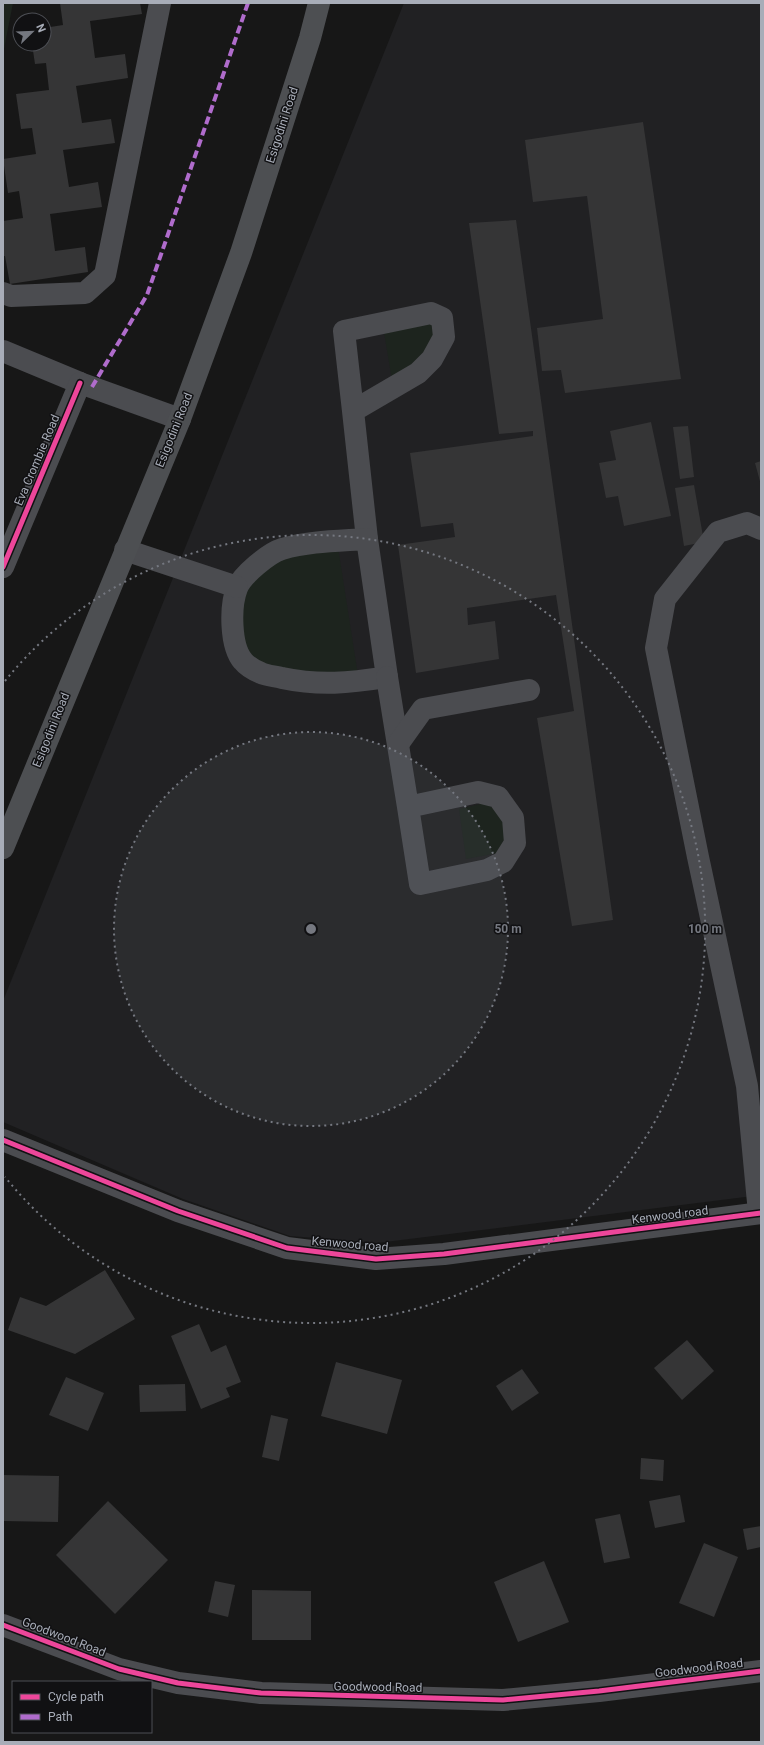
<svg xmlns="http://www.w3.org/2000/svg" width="764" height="1745" font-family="Roboto,sans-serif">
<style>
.built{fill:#212123}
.green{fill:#1d241e}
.building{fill:#353536}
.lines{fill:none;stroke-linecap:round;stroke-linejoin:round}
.minor{stroke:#4b4c50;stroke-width:22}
.major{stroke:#4d4f52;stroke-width:22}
.quiet{stroke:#b06ccc;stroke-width:4;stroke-dasharray:8 4;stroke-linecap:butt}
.cycleway-casing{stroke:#111113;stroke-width:8}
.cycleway{stroke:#ed469a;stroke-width:5}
.ring{fill:none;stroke:#757880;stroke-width:2;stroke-dasharray:2 4}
.labels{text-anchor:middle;stroke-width:3;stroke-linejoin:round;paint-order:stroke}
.street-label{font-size:12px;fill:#a8adb8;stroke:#111113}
.centre{fill:#757880;stroke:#111113;stroke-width:2}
.ring-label{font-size:12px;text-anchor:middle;font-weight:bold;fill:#757880;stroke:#111113;stroke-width:3;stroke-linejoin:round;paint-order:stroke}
</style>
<rect width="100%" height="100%" fill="#171717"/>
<polygon class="built" points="404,3 761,3 761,1195 377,1243 290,1236 183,1199 3,1122 3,1001"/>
<g class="green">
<polygon points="3,3 13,3 3,54"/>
<polygon points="434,322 435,338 427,352 392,380 384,332"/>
<polygon points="337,541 359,682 262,674 232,626 252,568"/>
<polygon points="485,803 498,811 508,826 505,840 498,853 466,859 459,809"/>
</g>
<g class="building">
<polygon points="60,3 140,3 142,14 90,21 95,58 125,54 128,78 76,86 82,123 111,119 115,143 63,150 69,187 98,182 102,207 50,214 55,251 85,247 88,272 10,284 5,256 3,256 3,221 23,218 19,191 8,193 3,159 36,154 32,128 21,129 16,94 49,90 46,63 35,64 32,44 44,44 44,28 63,25"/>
<polygon points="643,122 681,379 565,393 561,370 542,371 537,328 603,319 587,196 533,202 525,140"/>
<polygon points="516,220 613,920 572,926 537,718 574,711 556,595 467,608 468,625 495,621 499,659 416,673 398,545 455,537 453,523 421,527 410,453 533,436 533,431 499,434 469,223"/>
<polygon points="651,422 671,516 624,526 618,496 606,498 599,463 616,460 610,431"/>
<polygon points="688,426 694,477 680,479 673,427"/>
<polygon points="761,461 761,485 755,463"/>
<polygon points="694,485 704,542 684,546 675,488"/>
<polygon points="105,1270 135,1319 75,1354 8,1330 20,1297 46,1306"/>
<polygon points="199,1324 211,1352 226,1345 241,1382 226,1388 230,1397 201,1409 171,1336"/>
<polygon points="687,1340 714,1371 682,1400 654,1368"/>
<polygon points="336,1362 402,1380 387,1434 321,1416"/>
<polygon points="522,1369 539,1393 512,1411 496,1386"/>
<polygon points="66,1377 104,1393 88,1431 49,1415"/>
<polygon points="185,1384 186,1411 140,1412 139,1385"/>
<polygon points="271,1415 288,1419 279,1461 262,1457"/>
<polygon points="641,1458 664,1460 663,1481 640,1479"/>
<polygon points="3,1475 59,1476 58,1522 3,1521"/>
<polygon points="680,1495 685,1522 655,1528 649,1501"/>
<polygon points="108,1501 168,1560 115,1614 56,1555"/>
<polygon points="620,1514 630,1558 604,1563 595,1519"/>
<polygon points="761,1526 761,1547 747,1550 743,1529"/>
<polygon points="704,1543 738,1557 714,1617 679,1603"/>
<polygon points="544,1561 569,1622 518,1642 494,1582"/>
<polygon points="215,1581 235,1585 228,1617 208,1612"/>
<polygon points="252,1590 311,1591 311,1640 252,1640"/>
</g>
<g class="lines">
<g class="minor">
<polyline points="3,293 11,296 85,293 105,275 160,3"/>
<polyline points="3,351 80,383 180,419"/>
<polyline points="353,411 344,331 431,313 442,318 444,337 432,359 418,373 353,411 367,539"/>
<path d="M367,539L387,677C349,683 320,686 282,678C275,676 267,676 261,673C256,671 247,666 243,661C230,646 230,606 237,588C242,575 269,553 282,549C309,541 339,541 367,539Z"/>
<polyline points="125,550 237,587"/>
<polyline points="3,567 80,383"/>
<polyline points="387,677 408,807 478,792 498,797 513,818 515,843 503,862 487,870 420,884 408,807"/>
<polyline points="398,744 423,709 529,690"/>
<polyline points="3,1140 178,1211 287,1248 376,1259 444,1254 761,1213"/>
<polyline points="759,1213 747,1086 698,857 656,648 665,599 718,532 747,523 761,529"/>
<polyline points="3,1625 119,1669 178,1683 261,1693 503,1700 599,1691 761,1671"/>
</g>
<polyline class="major" points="3,848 180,419 241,253 310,38 319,3"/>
<polyline class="quiet" points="92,387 147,295 248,3"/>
<defs>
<g id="cycleway">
<polyline points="3,567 80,383"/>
<polyline points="3,1140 178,1211 287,1248 376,1259 444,1254 761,1213"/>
<polyline points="3,1625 119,1669 178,1683 261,1693 503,1700 599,1691 761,1671"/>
</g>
</defs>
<use href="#cycleway" class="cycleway-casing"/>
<use href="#cycleway" class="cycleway"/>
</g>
<circle cx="311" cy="929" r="197" fill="#757880" fill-opacity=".12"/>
<g class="ring">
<circle cx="311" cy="929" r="197"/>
<path d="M5 681A394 394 0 1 1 5 1177"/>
</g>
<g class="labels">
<g class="street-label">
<text transform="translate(282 125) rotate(-72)" y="4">Esigodini Road</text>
<text transform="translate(174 430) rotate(-68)" y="4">Esigodini Road</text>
<text transform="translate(37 460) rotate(-67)" y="4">Eva Crombie Road</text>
<text transform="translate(51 730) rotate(-68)" y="4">Esigodini Road</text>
<text transform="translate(670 1215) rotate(-7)" y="4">Kenwood road</text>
<text transform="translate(350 1244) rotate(5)" y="4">Kenwood road</text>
<text transform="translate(64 1637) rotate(21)" y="4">Goodwood Road</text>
<text transform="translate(699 1668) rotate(-7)" y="4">Goodwood Road</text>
<text transform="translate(378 1687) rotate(1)" y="4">Goodwood Road</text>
</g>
</g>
<circle cx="311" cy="929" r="6" class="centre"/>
<g class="ring-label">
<text x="508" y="933">50 m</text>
<text x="705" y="933">100 m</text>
</g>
<rect width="764" height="1745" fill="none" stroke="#a8adb8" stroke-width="8"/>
<rect x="12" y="1681" width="140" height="52" fill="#111113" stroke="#4d4f55"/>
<rect x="20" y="1694" width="20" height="6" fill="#ed469a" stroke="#4d4f55"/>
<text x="48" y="1701" font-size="12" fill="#a8adb8">Cycle path</text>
<rect x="20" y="1714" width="20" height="6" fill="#b06ccc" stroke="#4d4f55"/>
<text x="48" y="1721" font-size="12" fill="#a8adb8">Path</text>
<g transform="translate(32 32) rotate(67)"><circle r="19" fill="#111113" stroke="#4d4f55"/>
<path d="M0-3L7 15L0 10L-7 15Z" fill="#757880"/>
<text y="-6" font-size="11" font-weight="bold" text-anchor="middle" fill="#a8adb8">N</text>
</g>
</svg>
